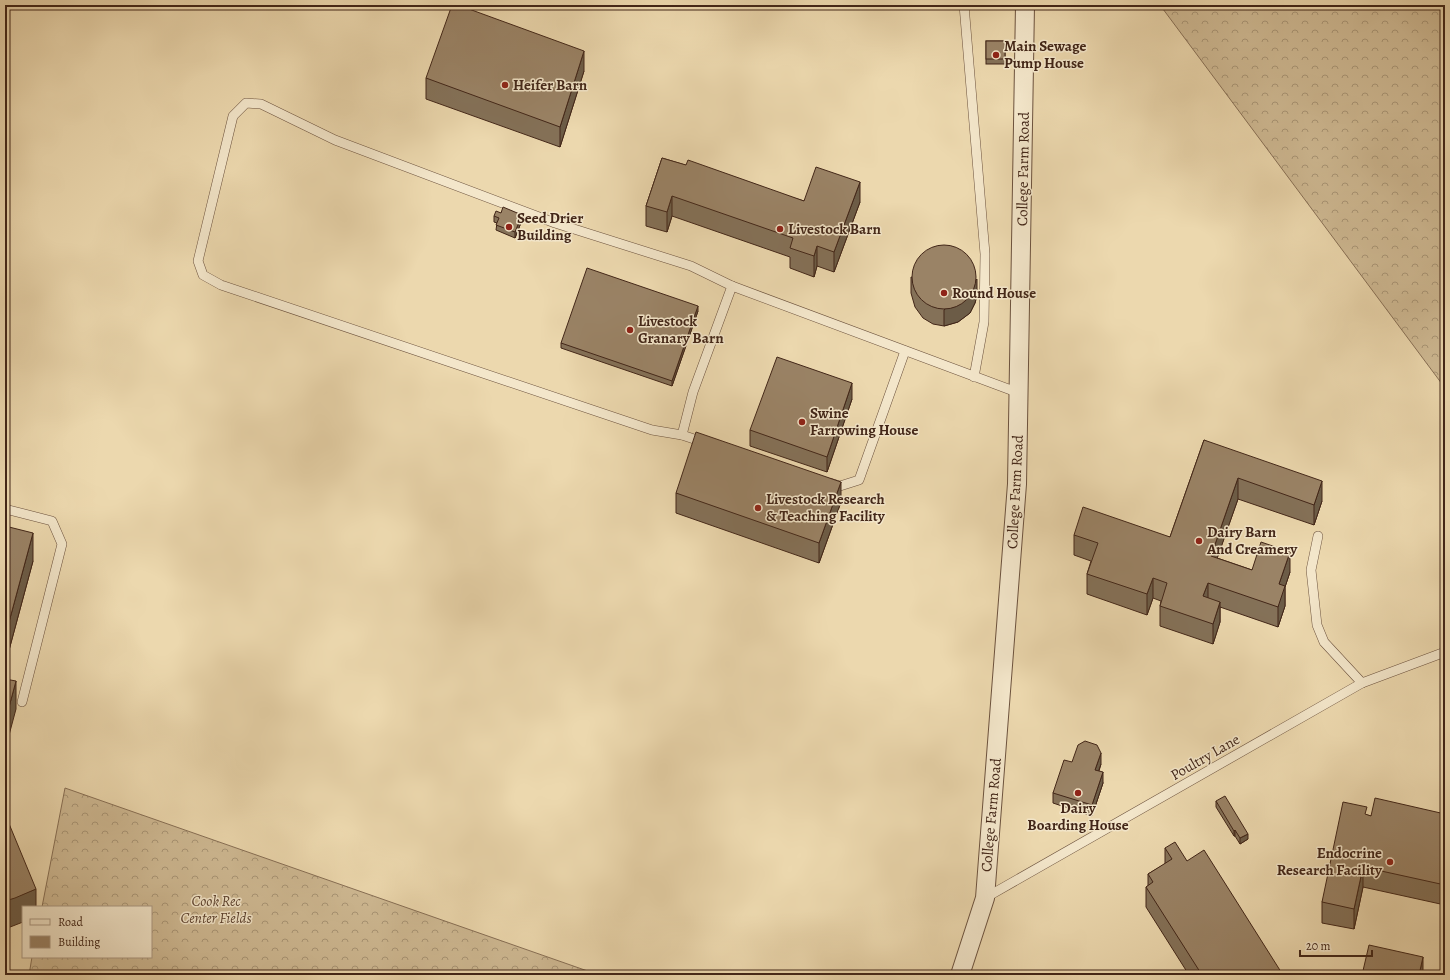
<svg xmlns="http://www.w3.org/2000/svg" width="1450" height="980" font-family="Alegreya,serif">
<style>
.forest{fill:url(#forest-crowns);stroke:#887056}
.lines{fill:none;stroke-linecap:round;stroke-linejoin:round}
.service-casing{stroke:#6c523e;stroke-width:10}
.minor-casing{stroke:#6c523e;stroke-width:20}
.service{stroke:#f3e6ca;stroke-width:9}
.minor{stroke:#f3e6ca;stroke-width:18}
.wall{fill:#847158;stroke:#422618}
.shaded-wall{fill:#6c5c47;stroke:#422618}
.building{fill:#9a8366;stroke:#422618}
.poi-dot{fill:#8f2418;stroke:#f3e6ca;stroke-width:1.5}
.labels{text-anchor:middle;stroke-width:3;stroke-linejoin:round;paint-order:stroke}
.poi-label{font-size:15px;font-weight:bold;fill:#422618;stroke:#f3e6ca;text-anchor:start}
.street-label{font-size:15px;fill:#422618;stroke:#f3e6ca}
.park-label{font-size:15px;font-style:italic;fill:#5e4431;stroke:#f3e6ca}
</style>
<defs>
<pattern id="forest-crowns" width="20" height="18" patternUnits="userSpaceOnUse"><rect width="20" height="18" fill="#cfba94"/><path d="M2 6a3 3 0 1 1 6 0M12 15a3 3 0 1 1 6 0" fill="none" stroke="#aa9778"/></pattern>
</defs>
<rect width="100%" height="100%" fill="#ecd8ae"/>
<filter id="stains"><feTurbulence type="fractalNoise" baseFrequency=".005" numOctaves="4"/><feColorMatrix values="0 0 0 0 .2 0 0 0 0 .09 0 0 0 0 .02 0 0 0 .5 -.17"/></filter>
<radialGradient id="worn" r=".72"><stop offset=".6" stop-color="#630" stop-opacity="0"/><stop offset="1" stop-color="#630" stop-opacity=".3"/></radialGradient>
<g class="forest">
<polygon points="1160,5 1445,5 1445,388"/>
<polygon points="65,788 599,975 29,975 32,957 151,957 151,907 42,907"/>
</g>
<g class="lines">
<defs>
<g id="service">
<polyline points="964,5 985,254 984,322 974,377"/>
<polyline points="682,435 693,392 732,286"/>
<polyline points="706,443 682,435 652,430 221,285 203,275 198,261 233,116 246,103 261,104 335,140 555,223 691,266 732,286 1019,393"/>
<polyline points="830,483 840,486 859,480 905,351"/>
<polyline points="5,509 52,521 62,544 22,702"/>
<polyline points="1318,536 1311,570 1317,625 1324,642 1362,683"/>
<polyline points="985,898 1362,683 1445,652"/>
</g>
<polyline id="minor" points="960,975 985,898 1017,484 1025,5"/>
</defs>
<use href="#service" class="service-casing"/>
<use href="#minor" class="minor-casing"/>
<use href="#service" class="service"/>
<use href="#minor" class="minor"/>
</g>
<g class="wall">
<rect x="986" y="41" width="19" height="23"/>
<polygon points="584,71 560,147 426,99 426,78"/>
<polygon points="662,158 804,201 860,202 834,272 817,266 814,277 790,268 790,257 672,216 667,232 646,226 646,206"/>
<polygon points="501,213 522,220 515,238 496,230 497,223 494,222 494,216"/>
<polygon points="911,277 977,295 975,303 970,313 958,322 944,326 933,324 923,318 915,307 911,293"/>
<polygon points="698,311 672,386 561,348 561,343"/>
<polygon points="852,399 827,472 750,446 750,430"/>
<polygon points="1204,440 1322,501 1314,525 1238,499 1217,558 1252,570 1290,572 1285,587 1285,606 1278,627 1220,607 1220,622 1213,644 1160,626 1160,606 1161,601 1153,598 1147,615 1087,594 1087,574 1091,561 1074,555 1074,535 1170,537"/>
<polygon points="676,493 841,502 819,563 676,513"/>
<polygon points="5,526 33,561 5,665"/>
<polygon points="1072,762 1101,764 1099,771 1103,783 1092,816 1053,803 1053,793"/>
<polygon points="1216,801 1248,839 1240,844 1235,836 1234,836 1216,807"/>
<polygon points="1445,814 1445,905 1363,887 1354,929 1322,923 1322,902 1367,815 1371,816"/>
<polygon points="1165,848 1187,861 1283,975 1189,975 1146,907 1146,887 1148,886 1148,874 1165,864"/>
</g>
<g class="shaded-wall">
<polygon points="584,51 584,71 560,147 560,127"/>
<polygon points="860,182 860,202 834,272 834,252"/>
<polygon points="672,196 672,216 667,232 667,212"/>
<polygon points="522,215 522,220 515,238 515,232"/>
<polygon points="817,246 817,266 814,277 814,256"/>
<polygon points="977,279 977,295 975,303 970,313 958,322 944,326 944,310"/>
<polygon points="698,306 698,311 672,386 672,381"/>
<polygon points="852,383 852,399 827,472 827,457"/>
<polygon points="1238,478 1238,499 1211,576 1211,556"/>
<polygon points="1322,481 1322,501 1314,525 1314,505"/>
<polygon points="841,482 841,502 819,563 819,543"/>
<polygon points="33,533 33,561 5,665 5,637"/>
<polygon points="1290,552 1290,572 1285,587 1285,606 1278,627 1278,607 1279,584"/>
<polygon points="1153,578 1153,598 1147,615 1147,594"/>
<polygon points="1208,583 1208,603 1203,596"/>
<polygon points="1220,602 1220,622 1213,644 1213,624"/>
<polygon points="16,681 16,709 5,750 5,722"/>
<polygon points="1101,753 1101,764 1095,781 1095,770"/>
<polygon points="1103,772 1103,783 1092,816 1092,805"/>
<polygon points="1235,830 1235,836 1234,836 1234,831"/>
<polygon points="1248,834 1248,839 1240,844 1240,838"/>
<polygon points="1363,867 1363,887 1354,929 1354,909"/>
<polygon points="36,889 36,907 23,907 23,922 5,929 5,901"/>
<polygon points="1423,957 1423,975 1419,975"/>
</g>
<g class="building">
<polygon points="452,5 458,5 584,51 560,127 426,78"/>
<rect x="986" y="41" width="19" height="18"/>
<polygon points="662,158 686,165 688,160 804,201 816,167 860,182 834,252 817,246 814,256 790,248 793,238 672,196 667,212 646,206"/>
<polygon points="503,207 522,215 515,232 496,225 499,218 494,216 496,211 501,213"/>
<circle cx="944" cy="277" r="32"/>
<polygon points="587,268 698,306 672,381 561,343"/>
<polygon points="777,357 852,383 827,457 750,430"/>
<polygon points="696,432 841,482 819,543 676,493"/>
<polygon points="1204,440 1322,481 1314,505 1238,478 1211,556 1252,570 1261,542 1290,552 1279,584 1285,586 1278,607 1208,583 1203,596 1220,602 1213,624 1160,606 1167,583 1153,578 1147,594 1087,574 1098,543 1074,535 1083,507 1170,537"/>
<polygon points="5,526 33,533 5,637"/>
<polygon points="5,679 16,681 5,722"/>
<polygon points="1085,741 1097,745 1101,753 1095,770 1103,772 1092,805 1053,793 1064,760 1072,762 1078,745"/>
<polygon points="1225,796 1248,834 1240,838 1235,830 1234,831 1216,801"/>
<polygon points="1375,798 1445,814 1445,885 1363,867 1354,909 1322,902 1343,802 1367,807 1365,814 1371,816"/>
<polygon points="5,814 36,889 15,898 5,901"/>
<polygon points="1175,842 1187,861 1204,850 1283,975 1202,975 1146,887 1153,882 1148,874 1172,859 1165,848"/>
<polygon points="1369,945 1423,957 1419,975 1362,975"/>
</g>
<g class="poi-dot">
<circle cx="996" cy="55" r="4"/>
<circle cx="505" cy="85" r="4"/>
<circle cx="509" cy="227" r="4"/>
<circle cx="780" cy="229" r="4"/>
<circle cx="944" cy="293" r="4"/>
<circle cx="630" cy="330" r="4"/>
<circle cx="802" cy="422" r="4"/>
<circle cx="758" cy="508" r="4"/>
<circle cx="1199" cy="541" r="4"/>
<circle cx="1078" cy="793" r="4"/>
<circle cx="1390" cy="862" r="4"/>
</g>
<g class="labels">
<g class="poi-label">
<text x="1004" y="51">Main Sewage<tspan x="1004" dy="17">Pump House</tspan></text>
<text x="513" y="90">Heifer Barn</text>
<text x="517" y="223">Seed Drier<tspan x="517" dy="17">Building</tspan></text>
<text x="788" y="234">Livestock Barn</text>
<text x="952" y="298">Round House</text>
<text x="638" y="326">Livestock<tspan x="638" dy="17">Granary Barn</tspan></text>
<text x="810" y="418">Swine<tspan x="810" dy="17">Farrowing House</tspan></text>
<text x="766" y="504">Livestock Research<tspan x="766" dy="17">&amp; Teaching Facility</tspan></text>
<text x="1207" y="537">Dairy Barn<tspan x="1207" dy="17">And Creamery</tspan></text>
<text x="1078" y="813" text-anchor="middle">Dairy<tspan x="1078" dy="17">Boarding House</tspan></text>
<text x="1382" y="858" text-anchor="end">Endocrine<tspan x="1382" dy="17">Research Facility</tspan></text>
</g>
<g class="street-label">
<text transform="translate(1023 169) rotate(-89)" y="5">College Farm Road</text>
<text transform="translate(1015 492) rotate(-87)" y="5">College Farm Road</text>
<text transform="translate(1205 757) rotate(-30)" y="5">Poultry Lane</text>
<text transform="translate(991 815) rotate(-85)" y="5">College Farm Road</text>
</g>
<g class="park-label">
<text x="216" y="906">Cook Rec<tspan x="216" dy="17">Center Fields</tspan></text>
</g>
</g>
<rect width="1450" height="980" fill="none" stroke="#ecd8ae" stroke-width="20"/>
<rect x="6" y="6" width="1438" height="968" fill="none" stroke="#422618" stroke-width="2"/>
<rect x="10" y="10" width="1430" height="960" fill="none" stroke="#422618"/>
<rect x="22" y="906" width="130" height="52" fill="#f3e6ca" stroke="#ac9983"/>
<rect x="30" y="919" width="20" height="6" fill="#f3e6ca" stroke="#ac9983"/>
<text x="58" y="926" font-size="12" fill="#422618">Road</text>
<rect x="30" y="936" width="20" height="12" fill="#9a8366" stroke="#ac9983"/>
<text x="58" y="946" font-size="12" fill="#422618">Building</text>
<path d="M1300 950v6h72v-6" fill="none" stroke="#422618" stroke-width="2"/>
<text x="1306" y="950" font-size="12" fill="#422618" stroke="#f3e6ca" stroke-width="3" paint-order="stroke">20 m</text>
<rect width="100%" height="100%" filter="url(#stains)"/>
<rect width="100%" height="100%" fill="url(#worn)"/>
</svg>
